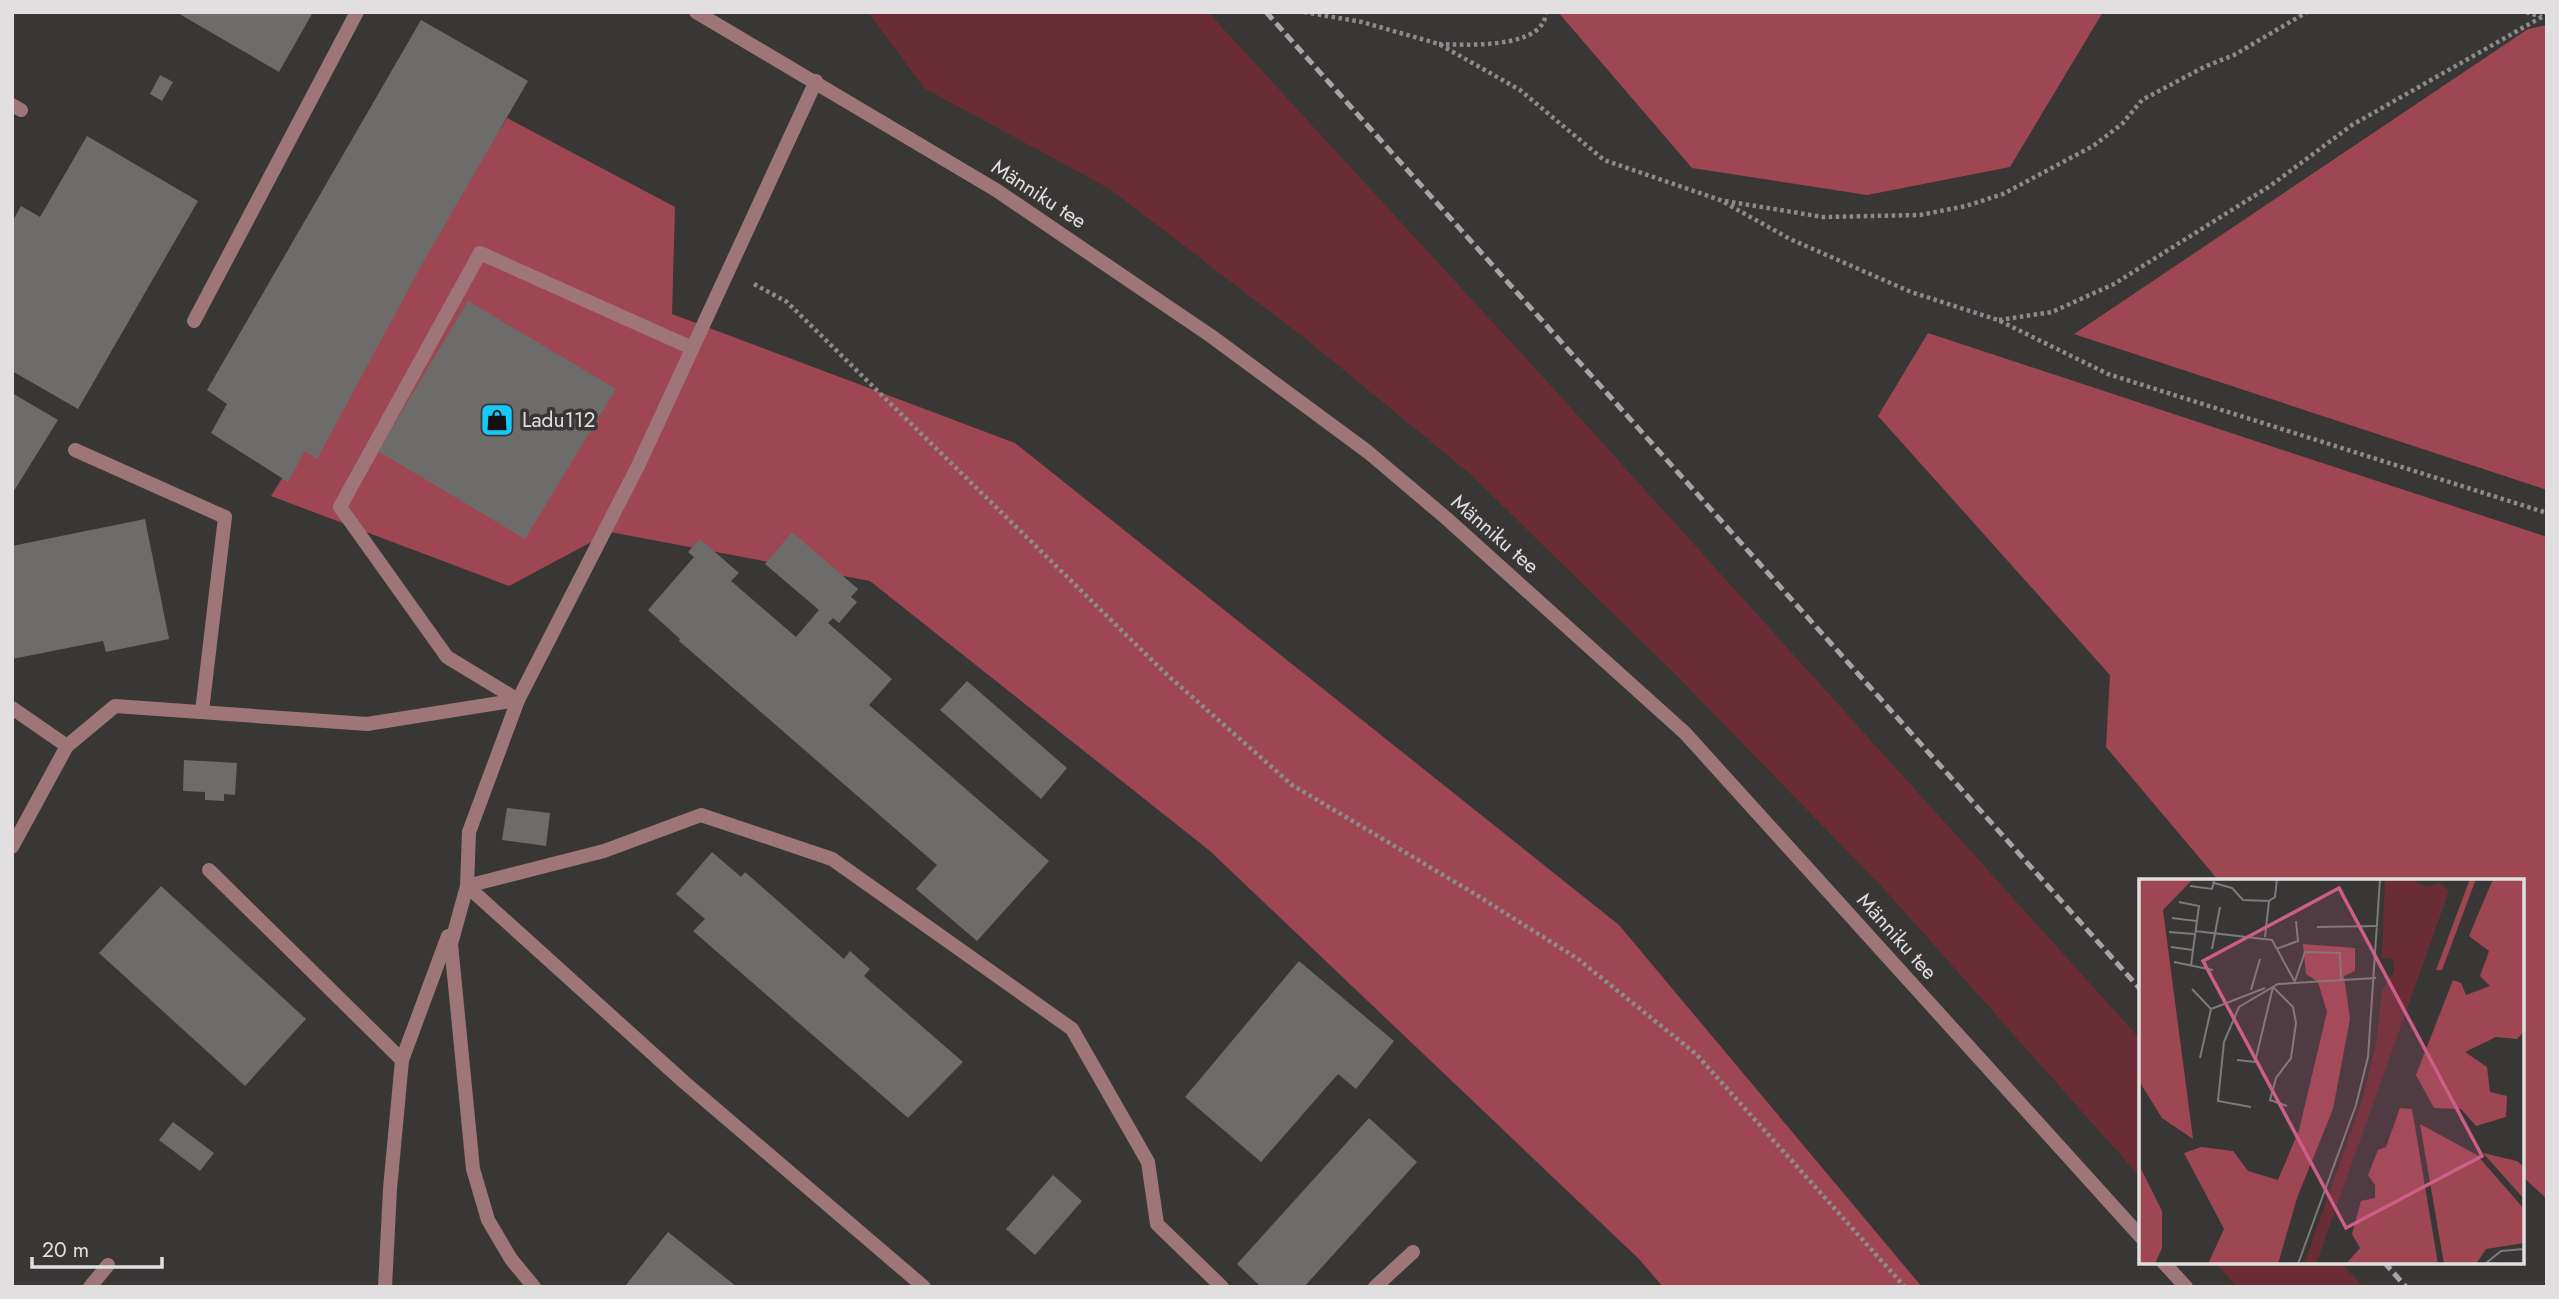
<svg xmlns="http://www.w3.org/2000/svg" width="2559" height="1299" font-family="Jost,sans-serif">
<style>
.green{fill:#6a2d35}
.forest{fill:#9e4753}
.building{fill:#6e6b6b}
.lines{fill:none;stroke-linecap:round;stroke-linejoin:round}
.path{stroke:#8d8b8b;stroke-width:4.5;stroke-dasharray:3.5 3.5;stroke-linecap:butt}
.service{stroke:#9e7578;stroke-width:14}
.minor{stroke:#9e7578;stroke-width:14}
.tertiary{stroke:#9e7578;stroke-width:14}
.rail{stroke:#a6a4a4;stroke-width:5;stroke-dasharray:10 5;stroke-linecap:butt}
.labels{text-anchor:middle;stroke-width:7;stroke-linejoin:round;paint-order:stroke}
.street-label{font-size:21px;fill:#e1dfdf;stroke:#393636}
.poi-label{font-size:21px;fill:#e1dfdf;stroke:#393636;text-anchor:start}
.inset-road{fill:none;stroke:#7c7a7a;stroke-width:2}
.view{fill:#cd5e89;fill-opacity:0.15;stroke:#cd5e89;stroke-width:3.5}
.inset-edge{fill:none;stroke:#e1dfdf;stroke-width:3.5}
</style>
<rect width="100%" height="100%" fill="#393636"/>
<g class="green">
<polygon points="868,12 1208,12 1553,388 2141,1040 2141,1178 1886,891 1675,674 1468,472 1307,340 1110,189 924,88"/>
<polygon points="2215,1262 2341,1262 2363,1287 2237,1287"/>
</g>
<g class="forest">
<polygon points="1558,12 2103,12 2010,167 1867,195 1692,168"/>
<polygon points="2547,25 2547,490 2074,334 2528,29"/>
<polygon points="507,118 675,207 672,314 1015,443 1619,925 1922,1287 1663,1287 1639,1259 1210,851 870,581 610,532 509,586 271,496"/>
<polygon points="1928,333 2547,537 2547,1199 2522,1176 2522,881 2219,881 2106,747 2110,675 1878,416"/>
</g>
<g class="building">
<polygon points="176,12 313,12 279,72"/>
<polygon points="421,20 528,81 421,266 317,459 305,451 288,482 211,433 227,404 207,390"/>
<polygon points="160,75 173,82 162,101 150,94"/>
<polygon points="87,136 198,201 78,409 12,371 12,222 21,206 40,217"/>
<polygon points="468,301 616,389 525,539 378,451"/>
<polygon points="12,393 58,420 12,494"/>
<polygon points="145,519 169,639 106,652 103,641 12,659 12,546"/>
<polygon points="792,532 858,589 851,597 857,602 839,623 833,618 828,623 892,679 869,705 1049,861 977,941 916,889 937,865 679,641 680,639 648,610 694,557 688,552 700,539 739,573 731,581 796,637 819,610 765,564"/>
<polygon points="967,681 1067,768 1041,799 940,710"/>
<polygon points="184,760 237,763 235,795 224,794 224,801 205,800 205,792 183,791"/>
<polygon points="507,808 550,813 546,846 502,840"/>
<polygon points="712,852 741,877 745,872 844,959 850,951 870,969 864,976 963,1062 908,1118 693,931 705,919 676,894"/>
<polygon points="161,886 306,1019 245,1086 99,953"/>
<polygon points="1299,961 1394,1041 1356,1089 1338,1074 1261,1162 1185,1097"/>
<polygon points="1369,1118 1417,1162 1304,1287 1261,1287 1237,1264"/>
<polygon points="173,1122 214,1153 200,1171 159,1140"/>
<polygon points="1053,1175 1082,1201 1035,1255 1006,1229"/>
<polygon points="668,1232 737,1287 628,1287 626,1285"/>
</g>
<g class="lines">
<g class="path">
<polyline points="1304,12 1362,22 1439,44 1520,90 1604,160 1720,200 1790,239 1911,292 1998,320 2108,374 2547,513"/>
<polyline points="2526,12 2542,17"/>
<path d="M1439,44C1465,45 1528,48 1543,23C1545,20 1545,16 1546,12"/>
<polyline points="1725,201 1823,217 1920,215 1966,206 2003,194 2093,146 2122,124 2142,100 2204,67 2234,55 2307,12"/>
<polyline points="754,284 787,302 1164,672 1292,785 1470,891 1578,959 1696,1054 1905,1287"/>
<polyline points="1999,320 2052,312 2114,284 2270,186 2352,125 2547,14"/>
</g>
<g class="service">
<polyline points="12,105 21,110"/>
<polyline points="194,321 357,12"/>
<polyline points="75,450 225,517 202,711"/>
<polyline points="518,700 447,657 340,507 480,253 692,348"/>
<polyline points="518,700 469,832 467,886 451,944 473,1169 488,1220 511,1259 534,1287"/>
<polyline points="12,708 67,746"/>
<polyline points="12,847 67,746 115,706 367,724 518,700"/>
<polyline points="209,870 402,1060"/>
<polyline points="467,886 604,851 701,815 832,859 1072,1029 1148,1162 1157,1224 1222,1287"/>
<polyline points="467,886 684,1082 924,1287"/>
<polyline points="90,1287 108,1265"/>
<polyline points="385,1287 390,1189 402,1060 448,936"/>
<polyline points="1375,1287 1413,1252"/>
</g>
<polyline class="minor" points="518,700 638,466 816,81"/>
<g class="tertiary">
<polyline points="696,12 996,190 1211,336 1368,452 1446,518 1685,733 2141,1237"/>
<polyline points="2163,1262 2186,1287"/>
</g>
<g class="rail">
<polyline points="1266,12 2141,990"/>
<polyline points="2384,1262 2406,1287"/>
</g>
</g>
<defs>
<symbol id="shop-square" viewBox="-11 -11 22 22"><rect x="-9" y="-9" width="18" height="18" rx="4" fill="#14cafb" stroke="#393636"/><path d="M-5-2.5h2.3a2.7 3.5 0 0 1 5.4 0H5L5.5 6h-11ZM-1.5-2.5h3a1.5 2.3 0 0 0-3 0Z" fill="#111"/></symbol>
</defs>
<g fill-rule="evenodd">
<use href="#shop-square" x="478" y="401" width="38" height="38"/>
</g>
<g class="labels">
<g class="street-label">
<text transform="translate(1039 194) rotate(33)" y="7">Männiku tee</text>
<text transform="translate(1495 534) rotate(41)" y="7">Männiku tee</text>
<text transform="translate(1897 936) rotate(48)" y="7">Männiku tee</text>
</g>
<g class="poi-label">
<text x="522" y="427">Ladu112</text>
</g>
</g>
<g transform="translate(2139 879)">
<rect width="385" height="385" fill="#393636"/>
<path d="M246,0H271L287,8L301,4L310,12L177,385H165L223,222L237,165L243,111L255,93L254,80L243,79Z" fill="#6a2d35"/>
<path d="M0,0H54L24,31L54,260L23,239L0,202ZM331,0H337L303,91H297ZM354,0H385V153L378,160L357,158L326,173L348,188L351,213L368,217L367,238L337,247L322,230L295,229L277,196L314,101L322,104L327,116L351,107L341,97L350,72L330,57ZM164,65L216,69V92L205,97L211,140L194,230L158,319L139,385H69L85,350L45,274L62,268L94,272L109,292L139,301L160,251L188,133L179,103L167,95ZM261,229L273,230L299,385H207L221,369L213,355L222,322L236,319V306L229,296L239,271L247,268ZM281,245L338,276L385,330V364L347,370L337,385H305ZM344,274L378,282L385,288V320ZM0,286L23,332V369L16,385H0Z" fill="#9e4753"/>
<path class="inset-road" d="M75,4L93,9L104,21L130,22L126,58M51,7L73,10L75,2M130,22L136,18L138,0M40,23L60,27L52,86M33,39L57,42M178,48L239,47M56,52L133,61L156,103M30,53L55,55M32,68L54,71M73,70L81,28M137,70L159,62L157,42M35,83L74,91M156,102L166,73L201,74L202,101M134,108L154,128L157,144L152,179L137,199L131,221L148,227M53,110L72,130M112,111L121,80M61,179L72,130L126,109M98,181L116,183L134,108M112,228L79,222L85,163L100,128L139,105L237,99M159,385L217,226L229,178L241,0M346,385L362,372L385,370"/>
<path class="view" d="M200,9L343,277L207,349L64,82Z"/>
<rect width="385" height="385" class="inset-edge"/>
</g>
<rect width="2559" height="1299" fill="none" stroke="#e1dfdf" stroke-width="28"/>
<path d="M32 1257v10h130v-10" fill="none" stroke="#e1dfdf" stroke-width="3.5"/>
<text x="42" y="1257" font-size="21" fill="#e1dfdf" stroke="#393636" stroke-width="5" paint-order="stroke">20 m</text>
</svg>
